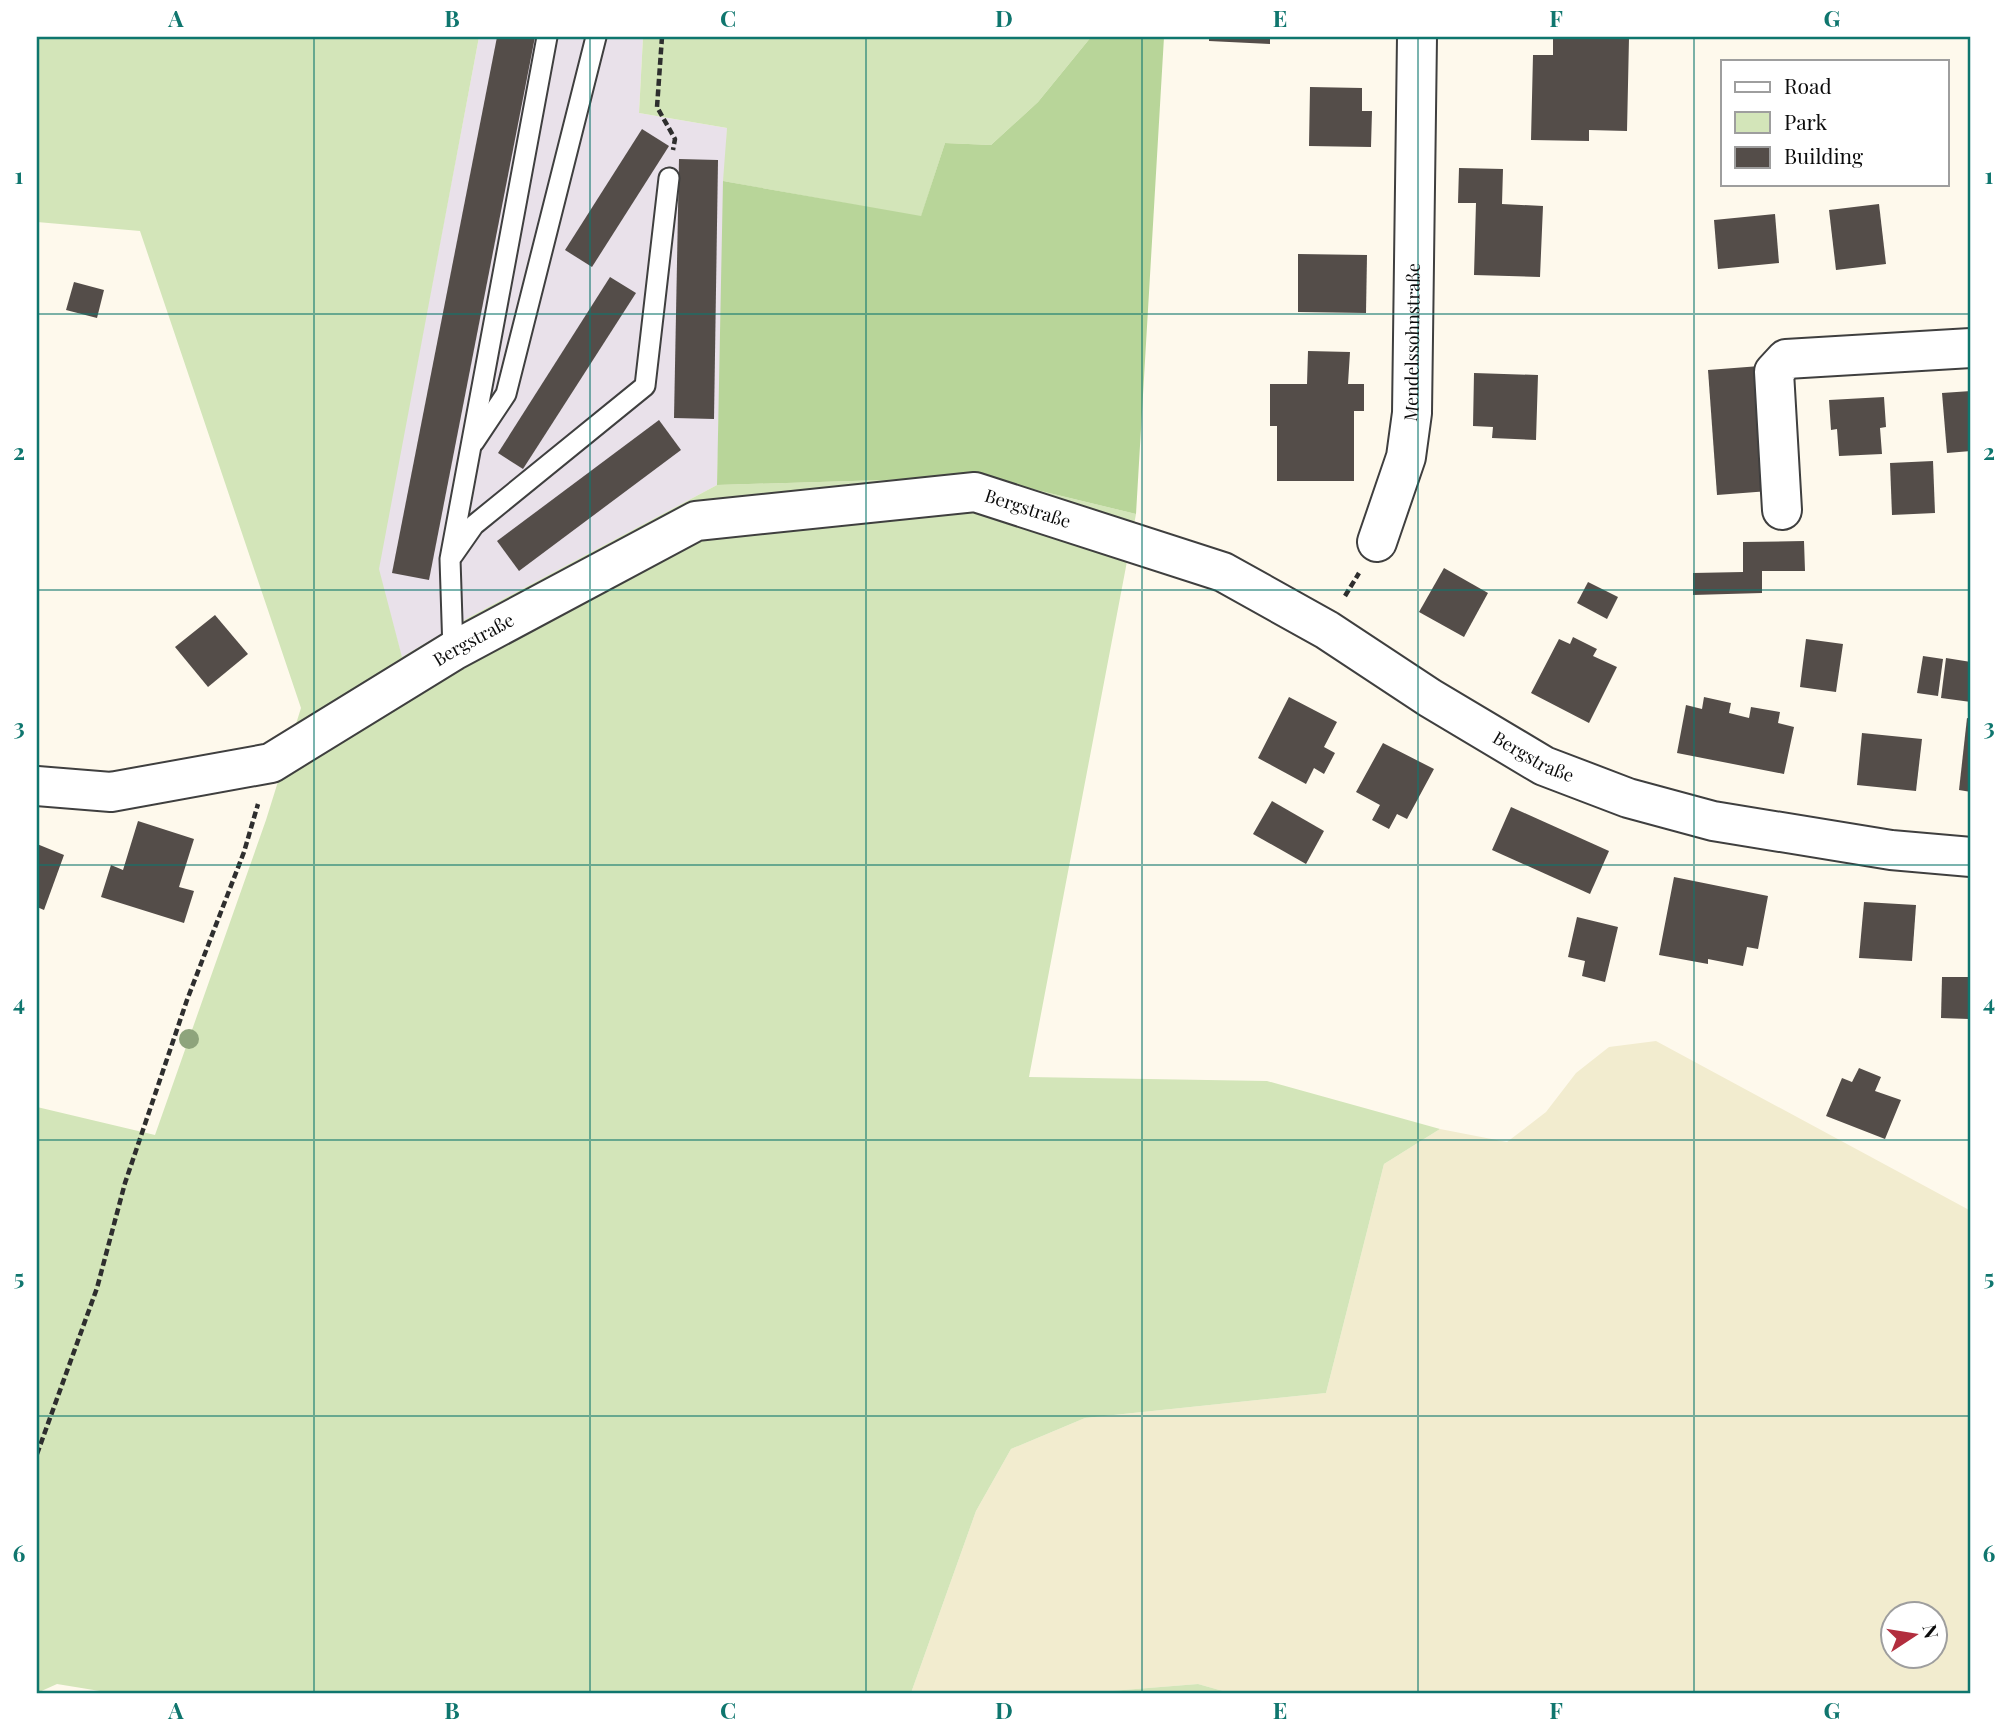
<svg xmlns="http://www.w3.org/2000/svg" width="2008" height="1730" font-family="'Playfair Display',serif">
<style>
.industrial{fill:#e9e1ea}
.farmland{fill:#f2eccf;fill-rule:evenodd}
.green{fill:#d3e5b9}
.forest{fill:#b8d599}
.building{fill:#544d49}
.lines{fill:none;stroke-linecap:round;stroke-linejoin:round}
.service-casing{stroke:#3f3f3f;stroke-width:23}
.minor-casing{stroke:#3f3f3f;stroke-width:42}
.path{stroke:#2e2e2e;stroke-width:4.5;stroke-dasharray:7 3.5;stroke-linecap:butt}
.service{stroke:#fff;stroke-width:19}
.minor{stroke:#fff;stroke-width:38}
.tree{fill:#8ea47c}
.grid{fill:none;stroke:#0f766e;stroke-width:2;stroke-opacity:0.55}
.labels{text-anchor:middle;stroke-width:7;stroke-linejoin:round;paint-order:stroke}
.street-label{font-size:18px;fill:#0c0c0c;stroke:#fff}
.neatline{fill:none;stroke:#0f766e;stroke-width:2.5}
.grid-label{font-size:23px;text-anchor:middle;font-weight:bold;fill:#0f766e}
</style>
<rect width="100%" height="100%" fill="#fef9ec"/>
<polygon class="industrial" points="479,37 643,37 639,113 727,128 717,485 470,617 402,658 378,569"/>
<path class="farmland" d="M1656,1041L1971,1211V1693H1230L1198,1684L1086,1693H911L976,1511L1011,1449L1085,1418L1326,1393L1384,1164L1440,1129L1507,1142L1546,1112L1576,1073L1609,1047ZM1892,1614H1934V1656H1892Z"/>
<g class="green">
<polygon points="37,37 479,37 379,569 402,657 470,617 717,485 983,477 1136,514 1029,1077 1267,1081 1440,1129 1384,1164 1326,1393 1085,1418 1011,1449 976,1511 911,1693 112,1693 57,1684 37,1693 37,1107 155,1135 266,820 301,708 140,231 37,222"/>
<polygon points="643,37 1091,37 1038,102 991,145 945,143 921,217 723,181 727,128 639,113"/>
<polygon points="1198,1684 1230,1693 1086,1693"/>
</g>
<polygon class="forest" points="1091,37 1164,37 1136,514 983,477 717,485 723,181 921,216 945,143 991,145 1038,102"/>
<g class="building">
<polygon points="497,37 535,37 429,580 392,573"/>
<polygon points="1209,37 1270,37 1270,44 1209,41"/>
<polygon points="1553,37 1629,38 1627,131 1589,130 1589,141 1531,140 1533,55 1553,55"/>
<polygon points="1310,87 1362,88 1362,111 1372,111 1371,147 1309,146"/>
<polygon points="642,129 669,146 592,267 565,250"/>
<polygon points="679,159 718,160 714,419 674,418"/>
<polygon points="1459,168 1503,169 1502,204 1543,206 1540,277 1474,275 1476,203 1458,203"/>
<polygon points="1879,204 1886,264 1836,270 1829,210"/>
<polygon points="1775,214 1779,263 1718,269 1714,220"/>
<polygon points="1298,254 1367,255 1366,313 1298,312"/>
<polygon points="610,277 636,293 523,469 498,453"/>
<polygon points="74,282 104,290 97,318 66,310"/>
<polygon points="1308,351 1350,352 1348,384 1364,384 1364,411 1354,411 1354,481 1277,481 1277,426 1270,426 1270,384 1307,384"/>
<polygon points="1760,366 1769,491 1717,495 1708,370"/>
<polygon points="1474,373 1538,375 1536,440 1492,438 1493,427 1473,426"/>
<polygon points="1971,391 1971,451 1947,453 1942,393"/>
<polygon points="1884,397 1886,427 1880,428 1882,454 1839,456 1837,429 1831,430 1829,400"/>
<polygon points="659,420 681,450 519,571 497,541"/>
<polygon points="1933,461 1935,513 1892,515 1890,463"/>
<polygon points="1804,541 1805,571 1762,571 1762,593 1693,595 1693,573 1743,572 1743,542"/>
<polygon points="1444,568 1488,593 1464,637 1419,612"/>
<polygon points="1588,582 1618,597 1607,619 1577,603"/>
<polygon points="215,615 248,654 208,687 175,647"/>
<polygon points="1573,637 1597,649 1593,656 1617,667 1589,723 1531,693 1559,639 1570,644"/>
<polygon points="1806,639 1843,644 1836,692 1800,687"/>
<polygon points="1923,656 1943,659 1938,696 1917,693"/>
<polygon points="1946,658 1971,662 1971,702 1941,698"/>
<polygon points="1289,697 1337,722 1324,747 1335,753 1324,774 1314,768 1306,784 1258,758"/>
<polygon points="1704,697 1731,703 1729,713 1749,718 1751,707 1780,712 1778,723 1794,727 1784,774 1677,753 1686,705 1702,709"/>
<polygon points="1967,718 1971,719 1971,792 1959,790"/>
<polygon points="1862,733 1922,739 1916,791 1857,785"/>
<polygon points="1383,743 1434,769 1407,819 1397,814 1389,829 1372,820 1380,805 1356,792"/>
<polygon points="1272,801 1324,831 1306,864 1253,834"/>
<polygon points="1511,807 1609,851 1590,894 1492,850"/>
<polygon points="138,821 194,839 179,887 194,891 184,923 101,897 111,865 123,870"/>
<polygon points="37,844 64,855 44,910 37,907"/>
<polygon points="1674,877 1768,896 1758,949 1747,947 1743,966 1708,959 1708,964 1659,955"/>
<polygon points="1864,902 1916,905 1912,961 1859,958"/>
<polygon points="1577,917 1618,927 1605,982 1582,976 1585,961 1568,957"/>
<polygon points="1942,977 1969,977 1969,1019 1941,1018"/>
<polygon points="1859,1068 1881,1077 1875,1091 1901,1100 1885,1139 1826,1116 1842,1078 1852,1082"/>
</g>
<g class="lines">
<defs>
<g id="service">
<polyline points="474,442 506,394 596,37"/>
<polyline points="453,555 474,525 645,386 669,178"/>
<polyline points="453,651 450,559 547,37"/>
</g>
<g id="minor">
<polyline points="1782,510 1774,372 1786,359 1971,348"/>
<path id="s1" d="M1377,542L1406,457L1412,413L1417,37"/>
<path id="s2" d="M37,786L111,792L271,763L453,651L696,521L975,492L1223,572L1327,630L1430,698L1544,766L1628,798L1713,821L1891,850L1971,857"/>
</g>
</defs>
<use href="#service" class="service-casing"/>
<use href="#minor" class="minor-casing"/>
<g class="path">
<polyline points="662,37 657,107 675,139 673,150"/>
<polyline points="1345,596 1359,573"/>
<polyline points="37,1454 97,1288 125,1183 187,1000 244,852 258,804"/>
</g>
<use href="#service" class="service"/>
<use href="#minor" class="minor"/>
</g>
<circle class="tree" cx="189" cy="1039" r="10"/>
<path class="grid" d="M314,37V1693M590,37V1693M866,37V1693M1142,37V1693M1418,37V1693M1694,37V1693M37,314H1971M37,590H1971M37,865H1971M37,1140H1971M37,1416H1971"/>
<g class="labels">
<g class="street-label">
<text dy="6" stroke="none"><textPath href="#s1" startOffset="205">Mendelssohnstraße</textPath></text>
<text dy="6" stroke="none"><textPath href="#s2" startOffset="1062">Bergstraße</textPath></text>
<text dy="6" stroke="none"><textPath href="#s2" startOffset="474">Bergstraße</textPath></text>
<text dy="6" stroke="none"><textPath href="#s2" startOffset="1629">Bergstraße</textPath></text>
</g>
</g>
<rect width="2008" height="1730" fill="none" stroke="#ffffff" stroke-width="77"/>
<rect x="1721" y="60" width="228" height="126" fill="#ffffff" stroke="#9e9e9e" stroke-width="2"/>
<rect x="1735" y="82" width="35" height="10" fill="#ffffff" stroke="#9e9e9e" stroke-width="2"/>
<text x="1784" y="94" font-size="21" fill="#0c0c0c">Road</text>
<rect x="1735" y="112" width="35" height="21" fill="#d3e5b9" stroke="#9e9e9e" stroke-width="2"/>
<text x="1784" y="130" font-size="21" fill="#0c0c0c">Park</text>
<rect x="1735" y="147" width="35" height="21" fill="#544d49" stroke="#9e9e9e" stroke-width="2"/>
<text x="1784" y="164" font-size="21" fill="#0c0c0c">Building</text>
<g transform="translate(1914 1635) rotate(78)"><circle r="33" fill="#ffffff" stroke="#9e9e9e" stroke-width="2"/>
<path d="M0-5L12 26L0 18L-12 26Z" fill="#b22e3e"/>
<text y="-10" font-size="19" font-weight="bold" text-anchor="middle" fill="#0c0c0c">N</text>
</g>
<rect x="38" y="38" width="1931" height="1654" class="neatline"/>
<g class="grid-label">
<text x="176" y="27">A</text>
<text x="452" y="27">B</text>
<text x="728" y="27">C</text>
<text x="1004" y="27">D</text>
<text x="1280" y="27">E</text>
<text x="1556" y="27">F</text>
<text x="1832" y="27">G</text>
<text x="19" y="184">1</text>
<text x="1989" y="184">1</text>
<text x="19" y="460">2</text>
<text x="1989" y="460">2</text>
<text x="19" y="735">3</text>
<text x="1989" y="735">3</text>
<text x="19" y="1011">4</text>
<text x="1989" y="1011">4</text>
<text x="19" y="1286">5</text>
<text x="1989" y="1286">5</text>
<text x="19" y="1562">6</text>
<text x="1989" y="1562">6</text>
<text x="176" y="1719">A</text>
<text x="452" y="1719">B</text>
<text x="728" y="1719">C</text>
<text x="1004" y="1719">D</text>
<text x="1280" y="1719">E</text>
<text x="1556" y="1719">F</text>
<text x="1832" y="1719">G</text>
</g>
</svg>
